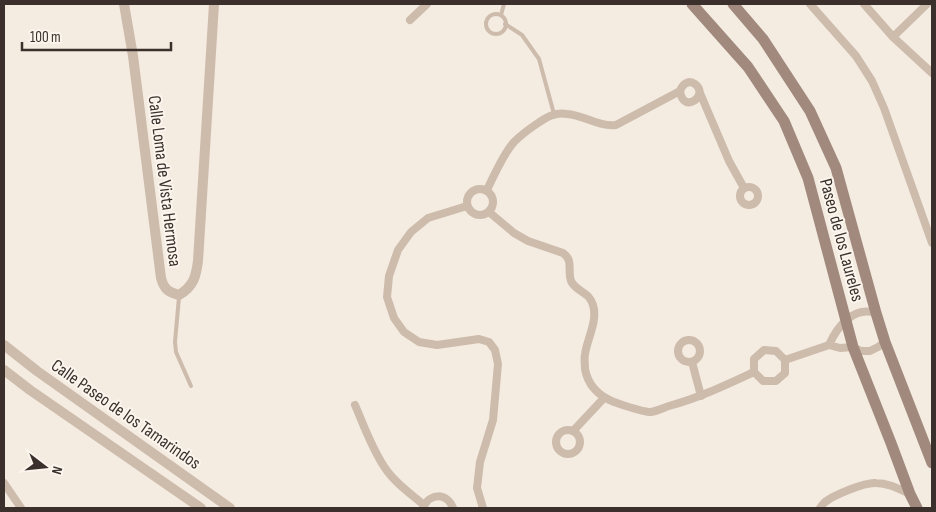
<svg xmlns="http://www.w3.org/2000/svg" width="936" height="512" font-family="'Sofia Sans Condensed',sans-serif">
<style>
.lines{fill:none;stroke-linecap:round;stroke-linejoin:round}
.service{stroke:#cdbbac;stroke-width:4}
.minor{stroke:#cdbbac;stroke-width:8}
.tertiary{stroke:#cdbbac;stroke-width:10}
.secondary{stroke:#a18a7d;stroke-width:11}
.labels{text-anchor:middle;stroke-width:4;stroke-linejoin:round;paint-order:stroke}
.street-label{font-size:18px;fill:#3b302b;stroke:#fbf5ee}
</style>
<rect width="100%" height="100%" fill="#f4ebe1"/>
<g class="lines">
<g class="service">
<circle cx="496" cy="24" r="10"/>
<polyline points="501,15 504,4"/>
<polyline points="505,24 522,35 539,59 554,114"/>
<polyline points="179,297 175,342 176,352 191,386"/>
</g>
<g class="minor">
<polyline points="810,4 856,56 872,81 884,108 932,243"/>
<polyline points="864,4 893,37 932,73"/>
<polyline points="410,20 427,4"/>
<polyline points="893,37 927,4"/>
<polyline points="700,93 729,161 744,188"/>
<circle cx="749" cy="196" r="9"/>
<circle cx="480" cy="202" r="13"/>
<path d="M487,190C493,177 504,153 514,142C521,135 529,129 538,123C547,117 555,112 567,114C584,115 598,127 616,125L680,91C682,85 688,79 695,84C710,95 683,115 680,91"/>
<polyline points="467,206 428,218 411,232 398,250 389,276 387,297 394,318 404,332 419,342 437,345 479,339 489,342 495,350 498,364 493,420 480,462 477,488 483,508"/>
<path d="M489,212L514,233L528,241L563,253C574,261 567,270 571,281C576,292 589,291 593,305C598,321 587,339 585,354C584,359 585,364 585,369C588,386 599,396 614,402C623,405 642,412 651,412C657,411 663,408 669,406C699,398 726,385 754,372"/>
<path d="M876,313C853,306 837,327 829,345L840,348L853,347L861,351H870L878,347L885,342"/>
<circle cx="689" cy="351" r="11"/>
<polygon points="764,350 776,351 785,360 785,373 776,381 763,381 754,372 754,359"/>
<polyline points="785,360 829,345"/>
<polyline points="692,362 701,396"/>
<path d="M355,405C364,426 372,449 385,468C395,483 411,494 424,505"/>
<circle cx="568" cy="442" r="12"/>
<polyline points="573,431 604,398"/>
<polyline points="4,483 21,508"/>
<path d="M423,508C429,493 447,492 453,508"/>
<path d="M820,508C821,506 823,504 825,502C834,495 865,482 876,483C888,483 899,489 910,494"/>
</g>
<g class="tertiary">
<path d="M124,4L133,56L161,278C164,289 168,292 179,295C194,286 196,276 198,261L214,4"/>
<polyline points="4,345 37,371 230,508"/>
<polyline points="4,370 30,390 201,508"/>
</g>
<g class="secondary">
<polyline points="692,4 748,67 784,121 808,178 853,347 891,443 910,494 917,508"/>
<polyline points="733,4 763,39 810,111 836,168 876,313 885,342 932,463"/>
</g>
</g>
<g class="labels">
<g class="street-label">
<text transform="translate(165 181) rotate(83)" y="6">Calle Loma de Vista Hermosa</text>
<text transform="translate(842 240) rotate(75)" y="6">Paseo de los Laureles</text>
<text transform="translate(126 414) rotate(35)" y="6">Calle Paseo de los Tamarindos</text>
</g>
</g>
<rect width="936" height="512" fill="none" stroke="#3b302b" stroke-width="10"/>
<g transform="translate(45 467) rotate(106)" stroke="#fbf5ee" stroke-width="4" paint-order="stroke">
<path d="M0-4L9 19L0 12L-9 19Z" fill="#3b302b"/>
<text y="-8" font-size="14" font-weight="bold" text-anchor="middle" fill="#3b302b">N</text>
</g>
<path d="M22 42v8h149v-8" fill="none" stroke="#3b302b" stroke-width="2.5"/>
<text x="30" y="42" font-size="15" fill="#3b302b" stroke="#fbf5ee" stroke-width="4" paint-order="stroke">100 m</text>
</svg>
